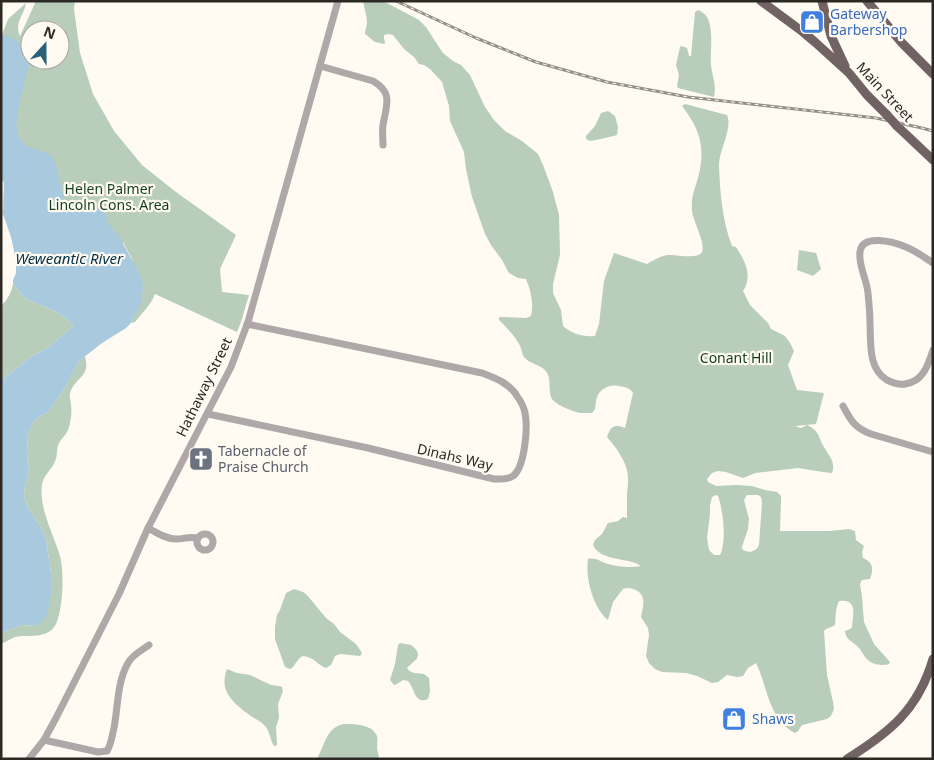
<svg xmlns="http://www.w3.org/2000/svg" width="934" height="760" font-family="'Noto Sans',sans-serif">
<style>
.green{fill:#b8cdba;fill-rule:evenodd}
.water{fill:#a8c9de}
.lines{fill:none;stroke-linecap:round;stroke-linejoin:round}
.minor{stroke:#afa7a8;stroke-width:7}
.major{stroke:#716364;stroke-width:9}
.rail-casing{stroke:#938f88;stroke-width:3}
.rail{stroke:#fffaf2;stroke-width:1;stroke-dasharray:4;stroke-linecap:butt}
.major-bridge{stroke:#716364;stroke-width:9}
.labels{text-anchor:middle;stroke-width:4.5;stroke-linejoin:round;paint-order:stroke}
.shop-label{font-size:14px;fill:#366cbe;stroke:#fffaf2;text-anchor:start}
.street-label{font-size:14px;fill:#2c2924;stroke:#fffaf2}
.park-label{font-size:14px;fill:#123e1c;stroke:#fffaf2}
.worship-label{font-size:14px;fill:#5b616d;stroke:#fffaf2;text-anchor:start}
.water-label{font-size:15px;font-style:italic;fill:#023046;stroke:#fffaf2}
</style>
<rect width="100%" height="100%" fill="#fffaf2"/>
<g class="green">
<path d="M36,1H75L74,9L80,53L93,94L114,131L142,165L176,192L236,235L220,269L222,292L249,295L241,322L237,332L155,294C151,305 142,313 135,322L131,323L132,319L137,313L143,288L137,286L132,259L123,242L111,256L15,141L2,35L8,19L26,3C24,16 14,22 20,36ZM30,30H60V60H30Z"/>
<path d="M363,1H383L419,20L426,27L433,38L443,53L453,61L461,65L470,75L485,107L494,120L505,131L522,141L538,154L543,165L553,192L559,215L560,255L553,284V293L561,310L563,326C572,334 583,337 595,336L599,324L604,281L614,253L647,264C654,260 660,256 668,255C675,254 698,260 702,252C706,244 693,221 692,211C691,197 694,191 698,178C706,148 700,129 682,106L685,104L727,115C733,128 719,150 719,165C720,192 722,220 732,246L736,247C745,261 753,276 743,291L750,305L768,323L771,329L785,336L790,343L794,351L788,365L797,390L824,393L816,424L796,426L797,427L801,428L807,425C820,431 818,437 824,447C829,456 836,462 832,473L823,472L798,468L755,473L743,478L726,472L718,471L712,473L707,479L708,482L716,486L737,485L752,486L765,490L777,492L781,496V500L780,531H829L849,529L855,531L856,540L864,546L862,552L863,558C873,562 874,569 870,579L862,580L860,584L862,597L864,622L874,644L890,662L889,664C883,666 872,665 867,659C863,655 861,649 857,646C851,640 846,640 845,631L850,629L852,627C853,615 858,598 839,601C835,609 836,617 835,625C831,628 827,627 824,631L827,675L833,702L834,709L831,716L827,719L802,725L798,731L795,733C768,719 768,687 756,663L748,668L743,676L737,677L727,675L718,682L712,683L697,676L686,673L662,672L655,669L649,663L646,656L649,635L648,628L641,617C643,606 647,596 636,590C631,588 628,587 623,589L613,602L608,620C593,608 585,577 588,559C595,557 601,562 608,564C619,567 630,568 641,566C629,557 601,562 593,545L595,540L602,534L608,523L618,521L623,517L627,518C627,510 627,502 627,494C629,477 629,468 619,453C616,447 611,442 607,437C611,426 614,424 625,428L633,393C630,388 625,387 619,386C608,384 597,390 596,402C595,407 596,409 592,413C589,413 584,413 581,413C573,412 553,404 551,397C548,388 552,378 545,370C539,364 530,364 525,358C521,354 522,348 519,344C514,335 506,327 499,320V317H501L526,318L531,316C534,304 531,291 526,279L518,278L509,273L502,260L491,245L485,234L472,197L466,169L464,152L450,121L449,106L442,82L430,69L424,65L419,64L414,57L404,49L393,35L388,34L384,35V38L385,43L384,44L375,42L365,34C365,29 367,27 367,22C367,16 364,8 363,1ZM716,495L718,496C723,510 727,541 720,555H714L709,550L707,538L710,514V505L712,497ZM747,495H758L761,497L762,503L759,545C756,552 748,554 742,549V547L748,529L749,519L744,500Z"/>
<path d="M698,10C701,11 705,14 707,17C714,30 710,51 711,65C712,76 717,86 714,97L678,88L677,86L679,75L676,65L680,47L681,46L687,48L689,56H691L695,12Z"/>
<path d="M608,111L615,116L618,127L617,135C615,136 592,141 590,141C589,140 588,140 586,139V136L595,126L601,113Z"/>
<polygon points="799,250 816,253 821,269 813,276 797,270"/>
<path d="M13,284L22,295L26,299C40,305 66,313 73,326L49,347L29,358L1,381V306C8,299 11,293 13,284Z"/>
<path d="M83,357H85C91,377 75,377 70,393C69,397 71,401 71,404C72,412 71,420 69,427C67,435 62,437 59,443C56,448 58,456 55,461C52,470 44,474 42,484C39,508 52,531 59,553C65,570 63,608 56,624C48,640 28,634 15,637C10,639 6,642 1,644V633L22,625L36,626L51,592V573L46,539L40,526L29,509L25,501L24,495L25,485L29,472L27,456L28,433L34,421L37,418L48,412L63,391L79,361Z"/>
<path d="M294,589L303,592L307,595L326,618L334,624L340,632L356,644L362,653L360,656L340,654L335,656L331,665L326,668C317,665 315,657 303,656C296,659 296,666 290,669L285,667L275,639V627L277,615L280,610L286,593Z"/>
<path d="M400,643L411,645C425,656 415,660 407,668C410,674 418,673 424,674L429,678L430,691L428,699C415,705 415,689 408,681L403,680L397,684L394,685L390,680L395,664L398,645Z"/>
<path d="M227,669L237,673L250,675L271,685L279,686L282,687L283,691L278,704L279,718L276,727L277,744L276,746H274C270,740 270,730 264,725C261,721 255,719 251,716C235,704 218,692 227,669Z"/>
<path d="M344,724C355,724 372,724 377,736C378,739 377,744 377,747C377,751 379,755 379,759H317C325,745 326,727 344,724Z"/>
</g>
<path class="water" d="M1,35C8,36 17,39 21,46C22,48 22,51 23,53C25,55 27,56 28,59C31,67 25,77 24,85C21,102 7,134 27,146C33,149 42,151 49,154C58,163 58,179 62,190C63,194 64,198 66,201C69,204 74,203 77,204C88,207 87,211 100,209L106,214L108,223L119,236L138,271L142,279L143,288L141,302L137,313L132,319L131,323L126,328L102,343L79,361L63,391L48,412L37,418L34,421L28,433L27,456L29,472L25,485L24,494L25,501L29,509L40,526L46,539L51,573V592L47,615L43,621L36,626L22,625L1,633V381L29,358L49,347L73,326C66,313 40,305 26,299L22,295L13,284V280L16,273V260L11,237L3,214L4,183L1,178Z"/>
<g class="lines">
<g class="minor">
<path d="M320,66L373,81C394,93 386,106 383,125C382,131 383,138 383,145"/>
<path d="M933,263C924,257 916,251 906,247C894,242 862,233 860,252C858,265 867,280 868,293C869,303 870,314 870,324C871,343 868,369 887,380C893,383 899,385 905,384C923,382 928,365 933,350"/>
<path d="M843,406C851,421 855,428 871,434L933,452"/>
<path d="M208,414L368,448L494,479C500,479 508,480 513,476C525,467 528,427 525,413C524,408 520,400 517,396C509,383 495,378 482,373L247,324"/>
<path d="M148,528C157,533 166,539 176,539C184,539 189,536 197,538"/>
<circle cx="205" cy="542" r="8"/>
<path d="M44,740L98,752L107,751C111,745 112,736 114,728C118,707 117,682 128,663C132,655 142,650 149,645"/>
<polyline points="29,759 44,740 56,718 119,594 148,528 231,367 248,322 338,1"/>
</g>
<g class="major">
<polyline points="761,1 803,32 816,43 849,73 867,95 887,115"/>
<polyline points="822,1 831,36 845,66"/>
<polyline points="867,1 902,43 933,74"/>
<polyline points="897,126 933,160"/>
<path d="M847,759C890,732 918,710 933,659"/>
</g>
<defs>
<polyline id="rail" points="396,1 476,38 536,62 607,82 688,97 876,118 922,128 933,131"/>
</defs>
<use href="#rail" class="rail-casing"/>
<use href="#rail" class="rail"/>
<polyline class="major-bridge" points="887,115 897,126"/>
</g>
<defs>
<symbol id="shop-square" viewBox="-11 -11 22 22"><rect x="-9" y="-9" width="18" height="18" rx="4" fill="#3f7fe0" stroke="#fffaf2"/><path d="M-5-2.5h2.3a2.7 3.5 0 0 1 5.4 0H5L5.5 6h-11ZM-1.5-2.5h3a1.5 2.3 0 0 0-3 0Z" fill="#fff"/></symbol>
<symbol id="church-square" viewBox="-11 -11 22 22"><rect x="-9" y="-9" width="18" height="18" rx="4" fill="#6b7280" stroke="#fffaf2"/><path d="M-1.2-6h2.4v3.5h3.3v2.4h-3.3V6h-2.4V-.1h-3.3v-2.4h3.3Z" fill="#fff"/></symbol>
</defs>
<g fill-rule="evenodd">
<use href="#shop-square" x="798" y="8" width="28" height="28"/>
<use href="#church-square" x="187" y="445" width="28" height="28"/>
<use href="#shop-square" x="720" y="705" width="28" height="28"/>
</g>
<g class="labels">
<g class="shop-label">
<text x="830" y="19">Gateway<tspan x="830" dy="16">Barbershop</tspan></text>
<text x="752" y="724">Shaws</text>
</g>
<g class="street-label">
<text transform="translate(885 92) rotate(47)" y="5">Main Street</text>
<text transform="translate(204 387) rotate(-64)" y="5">Hathaway Street</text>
<text transform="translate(455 457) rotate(13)" y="5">Dinahs Way</text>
</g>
<g class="park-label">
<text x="109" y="194">Helen Palmer<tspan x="109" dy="16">Lincoln Cons. Area</tspan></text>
<text x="736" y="363">Conant Hill</text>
</g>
<g class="worship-label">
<text x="218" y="456">Tabernacle of<tspan x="218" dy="16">Praise Church</tspan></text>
</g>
<g class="water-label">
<text x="69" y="264">Weweantic River</text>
</g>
</g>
<rect width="934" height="760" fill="none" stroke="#2c2924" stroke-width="5"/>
<g transform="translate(45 45) rotate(21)"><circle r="24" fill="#fffaf2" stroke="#aba6a0"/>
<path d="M0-4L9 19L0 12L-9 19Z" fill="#27627a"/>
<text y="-8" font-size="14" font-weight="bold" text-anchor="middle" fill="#2c2924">N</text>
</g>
</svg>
